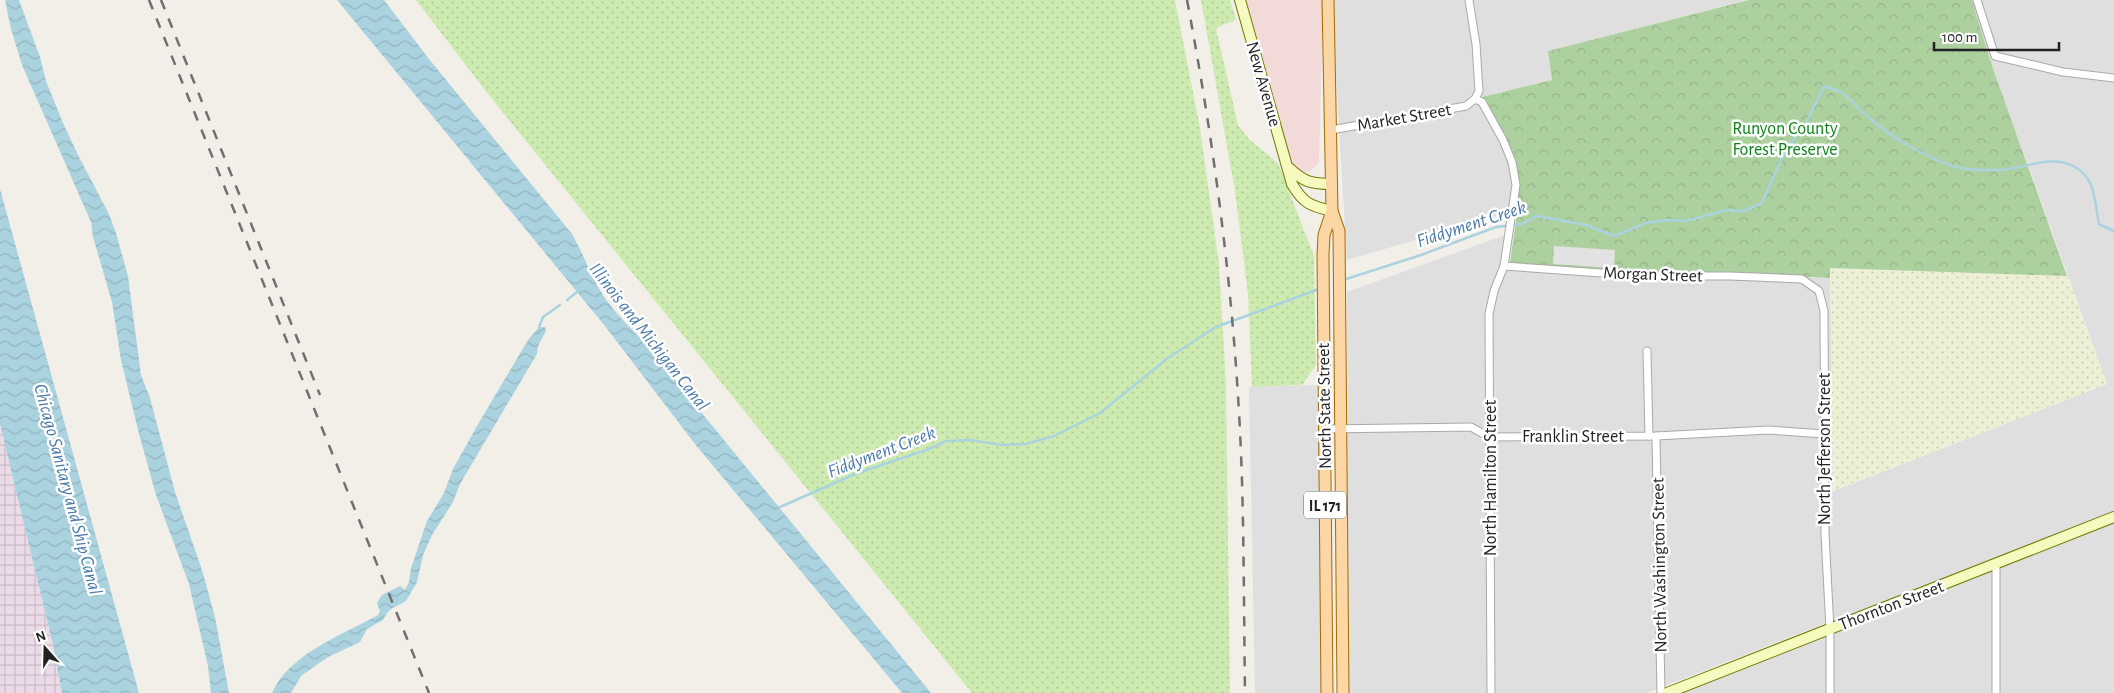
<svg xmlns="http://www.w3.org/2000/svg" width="2114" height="693" font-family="'Alegreya Sans',sans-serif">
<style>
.residential{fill:#e0dfdf}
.commercial{fill:#f2dad9}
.industrial{fill:url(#industrial-grid)}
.farmland{fill:url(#farmland-dots)}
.grass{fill:url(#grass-dots)}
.forest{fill:url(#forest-crowns)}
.parking{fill:#e2e2e2}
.water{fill:url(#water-waves)}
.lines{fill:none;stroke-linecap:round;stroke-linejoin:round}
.stream{stroke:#aad3df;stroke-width:2.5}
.street-casing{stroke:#a9a9a9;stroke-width:9}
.secondary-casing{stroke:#707d05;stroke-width:12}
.primary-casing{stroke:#a06b00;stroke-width:13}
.street{stroke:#fff;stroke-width:7}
.secondary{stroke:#f7fabf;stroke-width:10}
.primary{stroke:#fcd6a4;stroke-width:11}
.rail{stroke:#707070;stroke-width:2.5;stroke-dasharray:10 10;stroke-linecap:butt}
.labels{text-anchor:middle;stroke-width:5;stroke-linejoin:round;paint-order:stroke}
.shield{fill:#fff;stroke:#646464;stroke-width:1}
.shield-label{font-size:16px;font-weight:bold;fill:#222}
.street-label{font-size:18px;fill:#222;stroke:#fff}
.park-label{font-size:18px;fill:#0c8416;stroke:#fff}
.water-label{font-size:19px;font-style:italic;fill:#4a7aab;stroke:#fff}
</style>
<defs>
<pattern id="industrial-grid" width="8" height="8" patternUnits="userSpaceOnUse" patternTransform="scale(1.25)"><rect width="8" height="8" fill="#ebdbe8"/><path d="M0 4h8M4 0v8" fill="none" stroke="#c9bcc7"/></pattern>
<pattern id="farmland-dots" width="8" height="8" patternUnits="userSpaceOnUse" patternTransform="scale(1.25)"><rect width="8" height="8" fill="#eef0d5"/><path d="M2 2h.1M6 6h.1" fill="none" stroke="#ccceb7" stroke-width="1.8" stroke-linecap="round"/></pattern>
<pattern id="grass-dots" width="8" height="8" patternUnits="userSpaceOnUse" patternTransform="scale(1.25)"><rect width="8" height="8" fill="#cdebb0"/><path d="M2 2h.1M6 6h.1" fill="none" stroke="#b0c997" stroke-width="1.8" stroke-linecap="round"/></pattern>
<pattern id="forest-crowns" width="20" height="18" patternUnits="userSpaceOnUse" patternTransform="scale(1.25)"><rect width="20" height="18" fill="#add19e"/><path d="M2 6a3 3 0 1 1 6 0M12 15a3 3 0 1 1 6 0" fill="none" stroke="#95b388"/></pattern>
<pattern id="water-waves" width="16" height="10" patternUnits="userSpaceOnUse" patternTransform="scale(1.25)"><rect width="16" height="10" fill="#aad3df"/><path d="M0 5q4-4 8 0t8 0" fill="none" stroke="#92b5bf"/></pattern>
</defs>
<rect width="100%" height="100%" fill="#f2efe9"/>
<g class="residential">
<polygon points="1334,0 1749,0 1548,51 1552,80 1482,97 1503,129 1517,168 1518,200 1508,213 1347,260 1336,77"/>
<polygon points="1972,0 2114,0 2114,693 1677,693 1826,635 1834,620 1647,693 1348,693 1347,292 1505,235 1501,262 1645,274 1830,278 1834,491 2107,384 1990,60"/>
<polygon points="1320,385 1327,693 1255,693 1249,387"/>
</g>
<polygon class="commercial" points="1245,0 1323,0 1319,162 1312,170 1307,172 1299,171 1292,163"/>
<polygon class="industrial" points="0,424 53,645 62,693 0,693"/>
<polygon class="farmland" points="1830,268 2067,276 2107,384 1833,491"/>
<g class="grass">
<polygon points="416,0 1175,0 1200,128 1219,264 1226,384 1230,693 972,693 488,94"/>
<polygon points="1201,0 1230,0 1236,20 1216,28 1238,125 1250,140 1278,163 1314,256 1316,365 1302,385 1252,387 1248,294 1235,191"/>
</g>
<path class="forest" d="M1749,0H1972L1990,60L2067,276L1830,268V278L1746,274H1645L1510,263C1513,236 1523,192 1517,166C1510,141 1496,119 1482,97L1552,80L1548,51Z"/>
<polygon class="parking" points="1554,246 1615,250 1614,268 1553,264"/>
<g class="water">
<polygon points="5,0 19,0 40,57 46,81 63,123 78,155 109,214 116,233 128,276 141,375 150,398 175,492 202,570 215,617 229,693 211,693 208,666 189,584 156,495 139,434 121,360 112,302 93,237 91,222 22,65 11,29"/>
<path d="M337,0H384L429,59L572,234C582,251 588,269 598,287C609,307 627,324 643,341L931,693H902L695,444L605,326Z"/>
<polygon points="0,189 139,693 62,693 53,645 0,424"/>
<path d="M539,327H545L546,331L538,346L537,354L460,484L453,502L432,535L423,555L417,582L406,601L391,609L387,613L383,620L367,629L360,642L328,657L301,676L291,693H272C289,654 342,635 378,615L380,611L377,603L382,595L400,586L405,590L409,582L411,568L427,521L444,493L453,469L477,426L528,340Z"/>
</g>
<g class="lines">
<g class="stream">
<path d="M1343,280L1421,255L1496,227L1522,224L1537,216L1586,225L1614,236L1646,223L1667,220L1686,221L1726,210L1744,211L1762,203L1784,153L1806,123L1824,86C1829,88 1834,89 1839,91C1849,96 1863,114 1873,121C1895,139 1928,159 1956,167C1966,170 1999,171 2009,169C2030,166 2055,155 2075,167C2096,178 2095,205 2099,224L2114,231"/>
<polyline points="567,300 577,292"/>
<polyline points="539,327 543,317 560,305"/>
<polyline points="780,507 855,474 929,449 946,441 970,440 1002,445 1025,444 1054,436 1100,413 1168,358 1216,327 1319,289"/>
</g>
<defs>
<g id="street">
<polyline points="1977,0 1995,56 2063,72 2114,78"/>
<polyline points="1475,99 1482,102 1503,140 1512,162 1516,185 1504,266 1494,291 1489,314 1491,693"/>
<polyline points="1331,130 1466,106 1475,99 1479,91 1476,44 1469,0"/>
<polyline points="1504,266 1643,276 1730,276 1802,279 1819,291 1824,311 1825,534 1830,629 1830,693"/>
<polyline points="1647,351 1649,436"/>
<polyline points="1324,429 1471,427 1489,437 1656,436 1768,430 1824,434"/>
<polyline points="1656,436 1661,693"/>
<polyline points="1996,564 1996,693"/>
</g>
<g id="secondary">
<path d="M1240,0L1292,184C1303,203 1310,206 1332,211"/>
<path d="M1289,168C1304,182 1311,184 1332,184"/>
<polyline points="1667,693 2114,517"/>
</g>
<g id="primary">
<polyline points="1328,0 1332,211 1339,231 1343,693"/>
<polyline points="1327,693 1323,255 1324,235 1332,211"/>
</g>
</defs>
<use href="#street" class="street-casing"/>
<use href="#secondary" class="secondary-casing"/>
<use href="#primary" class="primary-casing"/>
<use href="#street" class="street"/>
<use href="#secondary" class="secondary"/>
<use href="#primary" class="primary"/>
<g class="rail">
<polyline points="149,0 429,693"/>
<polyline points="161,0 320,395"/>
<path d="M1187,0C1217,159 1237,319 1242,481C1244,552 1244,622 1245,693"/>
</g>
</g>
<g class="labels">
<rect class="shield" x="1304" y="491.5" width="42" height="27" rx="4"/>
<g class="shield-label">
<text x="1325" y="511">IL 171</text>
</g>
<g class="street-label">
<text transform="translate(1264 84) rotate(74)" y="6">New Avenue</text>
<text transform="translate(1404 117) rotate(-10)" y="6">Market Street</text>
<text transform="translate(1653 274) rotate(2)" y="6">Morgan Street</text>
<text transform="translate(1324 406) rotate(-91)" y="6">North State Street</text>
<text x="1573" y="442">Franklin Street</text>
<text transform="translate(1824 449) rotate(-90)" y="6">North Jefferson Street</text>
<text transform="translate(1490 478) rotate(-90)" y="6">North Hamilton Street</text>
<text transform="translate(1659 565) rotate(-91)" y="6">North Washington Street</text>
<text transform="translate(1891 605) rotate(-21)" y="6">Thornton Street</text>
</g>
<g class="park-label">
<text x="1785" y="134">Runyon County<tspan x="1785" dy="21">Forest Preserve</tspan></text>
</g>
<g class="water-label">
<text transform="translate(1471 223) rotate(-18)" y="7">Fiddyment Creek</text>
<text transform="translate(650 336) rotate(52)" y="7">Illinois and Michigan Canal</text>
<text transform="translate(881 451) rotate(-21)" y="7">Fiddyment Creek</text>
<text transform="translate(69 489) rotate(75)" y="7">Chicago Sanitary and Ship Canal</text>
</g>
</g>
<g transform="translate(45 648) rotate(340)" stroke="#ffffff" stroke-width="4" paint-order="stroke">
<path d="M0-4L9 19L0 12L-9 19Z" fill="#222222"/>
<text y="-8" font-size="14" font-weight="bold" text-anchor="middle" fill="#222222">N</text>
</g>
<path d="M1934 42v8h125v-8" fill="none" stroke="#222222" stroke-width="2.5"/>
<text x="1942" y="42" font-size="15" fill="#222222" stroke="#ffffff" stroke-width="4" paint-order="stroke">100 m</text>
</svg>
